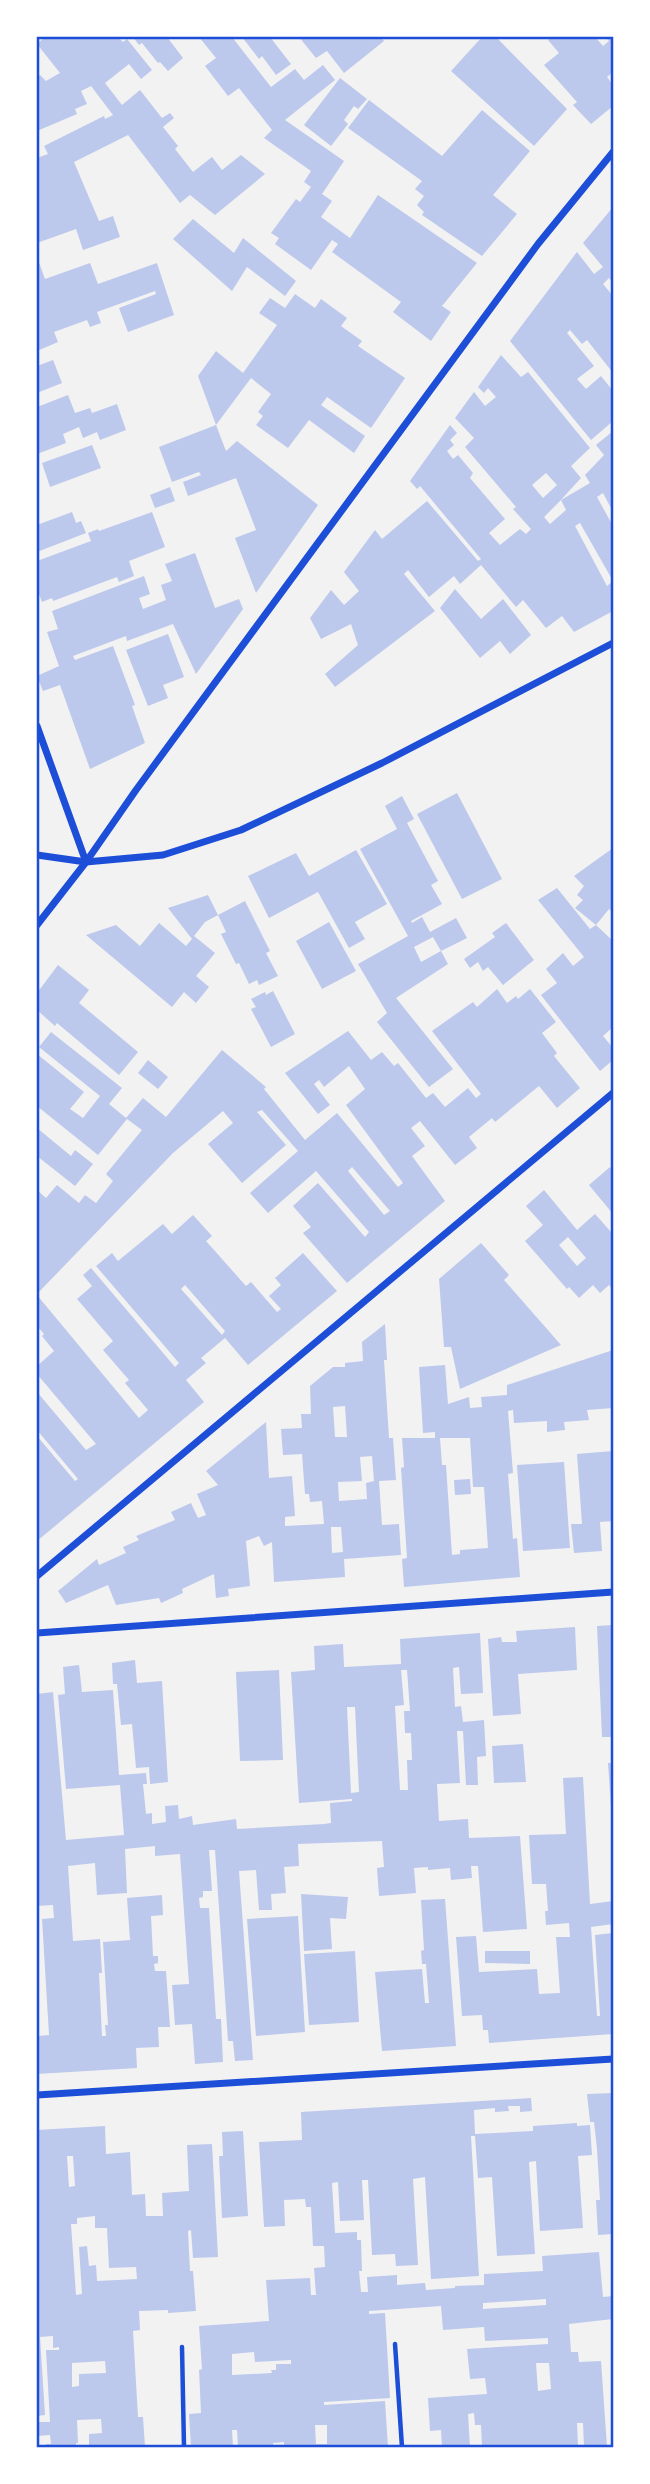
<svg xmlns="http://www.w3.org/2000/svg" width="650" height="2484" font-family="Cabin,sans-serif">
<style>
.building{fill:#bdc9ec;fill-rule:evenodd}
.lines{fill:none;stroke-linecap:round;stroke-linejoin:round}
.path{stroke:#1d4ed8;stroke-width:4.5}
.minor{stroke:#1d4ed8;stroke-width:7}
.neatline{fill:none;stroke:#1d4ed8;stroke-width:2.5}
</style>
<rect width="100%" height="100%" fill="#f2f2f2"/>
<g class="building">
<polygon points="45,37 118,37 123,42 127,39 152,70 141,79 129,64 105,83 122,105 140,90 162,118 170,113 174,118 163,127 178,146 175,149 193,172 212,157 222,170 241,155 265,174 215,215 190,195 180,203 128,135 74,162 99,221 113,216 120,237 83,250 76,229 37,243 37,212 39,211 37,206 37,158 48,154 44,146 104,116 105,119 113,115 91,86 81,91 87,104 75,109 77,114 37,131 37,77 40,75 46,81 60,73 37,44"/>
<polygon points="133,37 167,37 183,58 168,71 160,62 158,63 142,43 139,45"/>
<polygon points="199,37 232,37 271,87 295,69 304,80 323,65 335,80 285,120 344,161 322,194 332,201 321,217 350,238 378,195 477,263 442,306 451,312 431,341 393,312 401,302 332,252 338,244 332,240 311,270 275,244 279,238 271,233 296,199 300,202 311,187 304,182 311,171 264,138 272,130 239,88 228,96 205,66 216,58"/>
<polygon points="242,37 270,37 291,64 276,75 262,56 259,59"/>
<polygon points="299,37 381,37 384,41 344,73 327,51 316,58"/>
<polygon points="482,37 496,37 567,109 534,146 451,71"/>
<polygon points="552,37 595,37 603,46 609,41 605,37 613,37 613,72 607,77 613,85 613,106 591,124 573,105 577,102 544,65 559,53 548,40"/>
<polygon points="340,78 367,99 358,109 354,106 344,120 348,124 331,146 304,125"/>
<polygon points="369,100 442,156 482,110 530,151 493,195 517,214 482,256 422,215 424,212 417,205 424,196 415,189 422,181 348,128"/>
<polygon points="613,207 613,283 609,278 603,284 613,296 613,373 587,340 582,344 570,330 567,333 594,366 577,379 586,389 601,376 613,391 613,421 591,440 510,341 577,252 594,274 603,267 583,243"/>
<polygon points="193,219 234,253 243,238 296,281 285,296 247,267 232,291 173,239"/>
<polygon points="37,257 45,279 90,263 98,284 157,263 174,315 128,332 119,308 156,294 155,291 97,312 101,323 90,327 87,320 54,332 58,342 37,351"/>
<polygon points="295,294 315,308 321,299 347,318 341,326 362,341 358,346 405,378 371,428 327,397 321,405 365,436 354,453 309,420 288,448 256,425 263,416 258,412 271,394 251,378 216,425 198,376 216,351 243,373 277,325 259,313 270,298 285,308"/>
<path d="M501,355L521,377L528,372L590,448L571,466L581,478L559,502L544,517L550,524L566,510L561,500L590,483L585,475L604,455L596,445L613,431V512L603,493L597,497L613,526V611L574,632L562,616L546,628L523,600L516,607L481,565L460,584L454,576L429,597L408,570L404,574L435,611L335,687L325,674L358,645L351,624L321,639L310,618L331,590L344,605L359,591L344,572L375,530L382,539L427,501L478,561L481,559L420,486L417,489L410,481L450,425L457,433L450,440L454,445L447,451L453,459L458,455L473,473L470,478L505,519L489,533L500,545L520,529L526,534L531,529L513,509L516,507L465,447L474,438L455,418L474,392L485,406L496,397L488,388L484,393L478,387ZM546,473L557,485L543,498L532,485ZM580,523L613,581L607,586L575,526Z"/>
<polygon points="53,360 62,383 37,393 37,366"/>
<polygon points="68,395 75,413 90,408 92,413 117,404 126,430 100,440 97,432 83,438 79,427 63,434 66,443 37,454 37,407"/>
<polygon points="216,425 226,451 237,441 318,505 256,593 235,538 256,530 236,478 188,496 183,482 201,475 199,472 172,482 159,447"/>
<polygon points="92,445 101,468 50,487 42,463"/>
<polygon points="170,487 175,501 155,508 150,495"/>
<polygon points="72,512 76,523 81,521 86,533 37,552 37,525"/>
<polygon points="152,512 165,547 129,561 134,576 119,582 117,577 53,601 52,598 42,602 37,589 37,561 91,541 88,533 98,529 99,531"/>
<polygon points="195,553 215,608 239,599 243,609 196,674 173,624 127,641 126,636 73,656 75,660 113,646 135,705 132,706 145,743 90,769 60,685 43,691 37,676 59,666 47,632 58,629 52,611 144,576 150,594 139,598 143,609 166,600 161,585 172,581 165,564"/>
<polygon points="455,589 481,619 503,599 531,635 510,654 500,641 480,658 440,608"/>
<polygon points="168,634 184,677 163,685 168,698 148,706 126,650"/>
<polygon points="457,793 502,879 462,899 417,814"/>
<polygon points="402,796 414,819 407,823 438,881 431,885 442,904 411,921 412,923 422,917 430,932 456,918 467,938 441,951 433,937 414,947 421,962 441,951 448,964 396,998 453,1069 429,1087 377,1022 387,1013 358,964 408,936 360,849 397,829 385,806"/>
<polygon points="613,848 613,913 609,909 596,925 613,941 613,1027 603,1036 613,1048 613,1060 600,1071 541,995 557,983 546,969 563,953 573,966 584,957 538,900 557,888 590,929 596,925 575,908 583,900 577,895 584,886 574,876"/>
<polygon points="356,850 387,904 355,922 365,939 349,948 318,892 269,918 248,876 296,853 309,876"/>
<polygon points="208,895 218,915 205,922 194,936 215,953 196,976 209,987 196,1003 184,992 172,1007 86,935 116,925 140,946 159,923 186,946 192,939 168,908"/>
<polygon points="245,901 270,951 266,953 278,976 259,985 257,980 249,984 239,963 236,964 221,934 226,932 218,915"/>
<polygon points="329,922 356,971 322,989 296,941"/>
<polygon points="506,923 534,960 503,985 488,967 483,971 478,962 470,968 464,959 495,937 492,933"/>
<polygon points="58,965 89,990 79,1003 138,1052 119,1075 57,1023 55,1026 37,1010 37,993"/>
<path d="M497,989L507,1003L516,996L518,999L530,989L556,1022L542,1033L557,1053L554,1056L580,1088L557,1108L539,1086L495,1122L492,1118L469,1137L477,1148L455,1165L420,1121L411,1128L425,1146L412,1156L445,1201L347,1283L303,1233L311,1227L293,1206L318,1183L365,1237L369,1232L316,1171L268,1213L250,1193L298,1151L262,1110L257,1112L286,1145L242,1183L208,1144L233,1123L223,1111L173,1153L37,1294V1190L46,1198L57,1185L79,1203L85,1195L96,1203L113,1181L106,1174L142,1130L127,1119L98,1155L37,1106L39,1097L37,1096V1054L84,1092L70,1109L83,1118L100,1096L39,1047L51,1032L122,1088L109,1104L126,1118L143,1098L166,1117L222,1050L266,1087L264,1089L305,1140L337,1113L398,1187L403,1183L346,1105L365,1089L349,1066L324,1087L319,1080L314,1084L330,1105L318,1114L285,1073L348,1031L371,1060L382,1052L394,1066L398,1063L426,1098L433,1093L445,1107L468,1088L476,1098L481,1094L432,1031L473,1002L477,1007ZM352,1167L390,1211L384,1215L348,1171Z"/>
<polygon points="273,991 295,1034 271,1047 251,1009 256,1007 251,999 265,992 266,995"/>
<polygon points="148,1060 168,1077 158,1089 138,1073"/>
<polygon points="37,1128 71,1156 75,1150 93,1164 75,1186 37,1156"/>
<polygon points="610,1167 613,1172 613,1214 589,1185"/>
<path d="M544,1190L577,1230L595,1214L611,1232L613,1231V1290L609,1285L600,1293L593,1285L579,1298L569,1287L567,1289L525,1241L543,1225L526,1206ZM568,1237L586,1258L577,1266L559,1245Z"/>
<path d="M193,1215L212,1236L206,1241L246,1286L251,1282L277,1312L281,1309L269,1296L281,1285L275,1278L303,1253L337,1291L248,1365L225,1338L201,1358L206,1363L186,1380L204,1402L37,1541V1436L75,1481L78,1479L37,1430V1392L86,1450L96,1444L37,1374V1366L54,1351L42,1336L44,1334L37,1326V1295L139,1418L148,1410L125,1383L129,1380L103,1350L113,1341L77,1299L92,1286L83,1275L91,1268L175,1367L179,1363L96,1266L112,1253L118,1261L163,1224L172,1234ZM185,1285L225,1331L222,1335L181,1289Z"/>
<polygon points="481,1243 509,1275 504,1280 561,1345 460,1389 451,1347 444,1347 439,1279"/>
<path d="M385,1324L387,1360H384L389,1438H393L396,1480L379,1481L382,1525L399,1524L401,1555L344,1559L345,1577L274,1582L272,1542L264,1546L259,1536L246,1541L250,1586L228,1589L229,1596L216,1598L214,1574L182,1589L183,1593L161,1603L159,1598L116,1605L108,1585L66,1603L58,1591L97,1559L99,1565L126,1553L123,1547L139,1540L136,1536L175,1520L171,1512L191,1503L198,1518L206,1515L197,1494L218,1485L206,1471L266,1422L269,1478L292,1476L295,1516L285,1517V1526L324,1524L322,1501L310,1502L309,1494H305L302,1454L283,1455L281,1429L302,1428L301,1414H311L310,1386L333,1367H345V1363L363,1361L362,1342ZM345,1406L347,1437H335L333,1407ZM372,1456L374,1481L366,1483L367,1499L339,1501L338,1482L362,1481L360,1457ZM331,1527H341L343,1552L332,1553Z"/>
<path d="M613,1350V1408L587,1410L589,1420L564,1422L565,1430L547,1432V1421L514,1423L513,1410L508,1411L513,1473L508,1474L513,1539L517,1538L520,1577L404,1587L402,1559L407,1558L401,1468L404,1467L402,1438H435V1432L423,1433L419,1367L445,1365L448,1404L469,1397L470,1408L482,1407L481,1397L507,1395V1385ZM440,1438H470L473,1487H484L488,1548L460,1550V1554L452,1555L446,1465H442Z"/>
<polygon points="613,1451 613,1521 600,1522 602,1551 574,1553 571,1524 582,1524 577,1454"/>
<polygon points="564,1462 570,1548 523,1551 517,1465"/>
<polygon points="470,1479 471,1494 455,1495 454,1480"/>
<polygon points="613,1625 613,1737 602,1737 597,1626"/>
<polygon points="575,1627 577,1670 518,1674 521,1714 493,1716 488,1639 501,1637 502,1642 517,1642 516,1631"/>
<path d="M480,1633L483,1693L461,1694L459,1667L453,1668L455,1707L461,1706L463,1722L484,1720L486,1756L477,1757L478,1785H466L463,1731H457L460,1783L437,1784L439,1821L468,1819L469,1838L520,1836L527,1929L483,1932L478,1866H471L472,1878L451,1880L450,1868L428,1870V1867L414,1868L416,1893L379,1896L377,1868L384,1867L382,1841L298,1844L299,1866L284,1867L286,1893L271,1894L272,1910H259L256,1870L239,1871L253,2060L235,2061L233,2041H228L215,1850H209L212,1891H203V1897L199,1898L200,1908H209L216,2019H221L223,2062L195,2064L192,2024L175,2025L172,1985L189,1984L180,1854L155,1856V1846L125,1849L127,1893L97,1895L95,1863L68,1866L73,1941L100,1939L102,1973H99L102,2036H106L105,2025H108L103,1942L130,1940L127,1898L162,1895L163,1915L151,1916L153,1956H158V1963L154,1964L155,1971H166L170,2027H158L159,2047L136,2048L137,2068L37,2074V2036L49,2035L42,1919L54,1918L53,1905L37,1906V1694L53,1692L66,1840L124,1835L120,1785L66,1789L58,1695L65,1694L63,1667L79,1665L82,1692L113,1690L119,1775L146,1773L147,1784H143L146,1814L152,1813V1824L166,1822L165,1806L178,1805L179,1819L192,1816L193,1825L236,1819L237,1829L324,1824L331,1823L330,1803L352,1801V1799L299,1803L291,1672L315,1670L314,1646L343,1644L344,1667L401,1664L400,1639ZM401,1670H407L410,1711H404L405,1733H411L412,1760H407L408,1790H400L395,1706L404,1705ZM347,1707H355L359,1792L351,1793Z"/>
<polygon points="135,1660 137,1683 162,1681 168,1782 150,1784 149,1767 136,1768 132,1724 121,1725 117,1684 113,1684 112,1663"/>
<polygon points="279,1670 283,1760 240,1761 236,1672"/>
<polygon points="523,1744 526,1782 494,1783 492,1746"/>
<polygon points="608,1763 613,1763 613,1807 611,1807"/>
<polygon points="583,1777 590,1904 613,1901 613,1924 591,1927 597,2016 600,2016 595,1935 613,1933 613,2034 489,2043 488,2030 483,2030 482,2015 462,2016 456,1937 476,1936 479,1972 537,1969 539,1994 560,1993 556,1937 570,1937 569,1923 546,1925 545,1911 548,1911 546,1884 532,1884 529,1835 566,1834 563,1778"/>
<polygon points="301,1894 348,1897 346,1919 330,1918 332,1949 304,1951"/>
<polygon points="445,1899 456,2046 382,2051 375,1972 422,1969 425,2003 429,2003 426,1964 422,1964 421,1951 424,1950 421,1900"/>
<polygon points="298,1916 305,2032 256,2036 247,1919"/>
<polygon points="355,1951 359,2022 309,2025 304,1954"/>
<polygon points="485,1951 530,1951 530,1964 485,1963"/>
<polygon points="613,2093 613,2234 598,2235 596,2200 600,2200 597,2149 594,2122 590,2122 587,2094"/>
<path d="M531,2098L532,2111L520,2112V2106H508L509,2111L495,2112V2108L474,2110L475,2134L533,2131V2126L577,2123V2126L590,2125L592,2155L578,2156L583,2228L540,2231L536,2161L529,2162L535,2254L497,2256L492,2177L478,2178L475,2136H471L479,2276L431,2279L425,2177L413,2179L418,2265L396,2266L395,2254L372,2255L368,2180H362L364,2220L340,2221L338,2182L332,2183L335,2233L357,2232V2240H361L362,2271H359L361,2292H368L367,2277L397,2275V2285L425,2283L426,2290L455,2288V2286L484,2285V2274L543,2271L542,2256L599,2252L603,2297L613,2296V2319L569,2324L571,2352H578L579,2362L601,2361L607,2447H584L583,2423H577L578,2447H482L481,2425H475L474,2413L468,2414L470,2447H442L441,2430L430,2431L428,2398L487,2394L485,2378L470,2379L467,2349L548,2344V2338L485,2341L484,2327L443,2330L441,2306L369,2311V2314L385,2313L390,2398L324,2402V2405L385,2401L388,2447H284V2442L273,2443V2447H238L237,2430H232L233,2447H191L189,2414L201,2413L199,2370L202,2369L199,2326L269,2321L266,2280L310,2278L311,2295H316L314,2268L325,2267L324,2246H313L311,2207H306L305,2199L284,2200L285,2226L264,2227L259,2142L302,2140L301,2112ZM546,2299V2305L483,2309V2303ZM254,2352L255,2362L291,2360V2364H276V2370H271L272,2373L232,2375V2354ZM536,2363H549L551,2389L538,2391ZM315,2425H327V2444H316Z"/>
<path d="M105,2126L106,2154L130,2152L132,2195L145,2194L146,2216H163L162,2193L189,2191L187,2145L212,2144L218,2257L193,2258L191,2230L188,2231L190,2271H193L196,2311L168,2313V2310L139,2311L140,2330L133,2331L138,2417H143L145,2447H89V2434L102,2433L101,2419L77,2420L78,2443H76V2447H46V2444H51L50,2435L37,2436V2422H50L46,2350H59V2347L53,2348V2336L40,2337L45,2415L37,2416V2130ZM67,2156H73L75,2186L69,2187ZM95,2216V2228H107L109,2268L136,2267L137,2279L97,2281L96,2265L89,2266L87,2246L79,2247L82,2294L76,2295L71,2224H77V2218ZM105,2361L106,2373L79,2374V2386L72,2387V2363Z"/>
<polygon points="243,2131 248,2216 222,2218 219,2156 223,2156 222,2132"/>
</g>
<g class="lines">
<g class="path">
<polyline points="395,2344 402,2447"/>
<polyline points="182,2347 184,2447"/>
</g>
<g class="minor">
<polyline points="37,726 86,862"/>
<polyline points="37,855 86,862 163,855 241,830 382,763 613,643"/>
<polyline points="37,925 86,862 136,790 538,244 613,152"/>
<polyline points="37,1576 613,1093"/>
<polyline points="37,1633 613,1592"/>
<polyline points="37,2095 613,2059"/>
</g>
</g>
<rect width="650" height="2484" fill="none" stroke="#ffffff" stroke-width="77"/>
<rect x="38" y="38" width="574" height="2408" class="neatline"/>
</svg>
